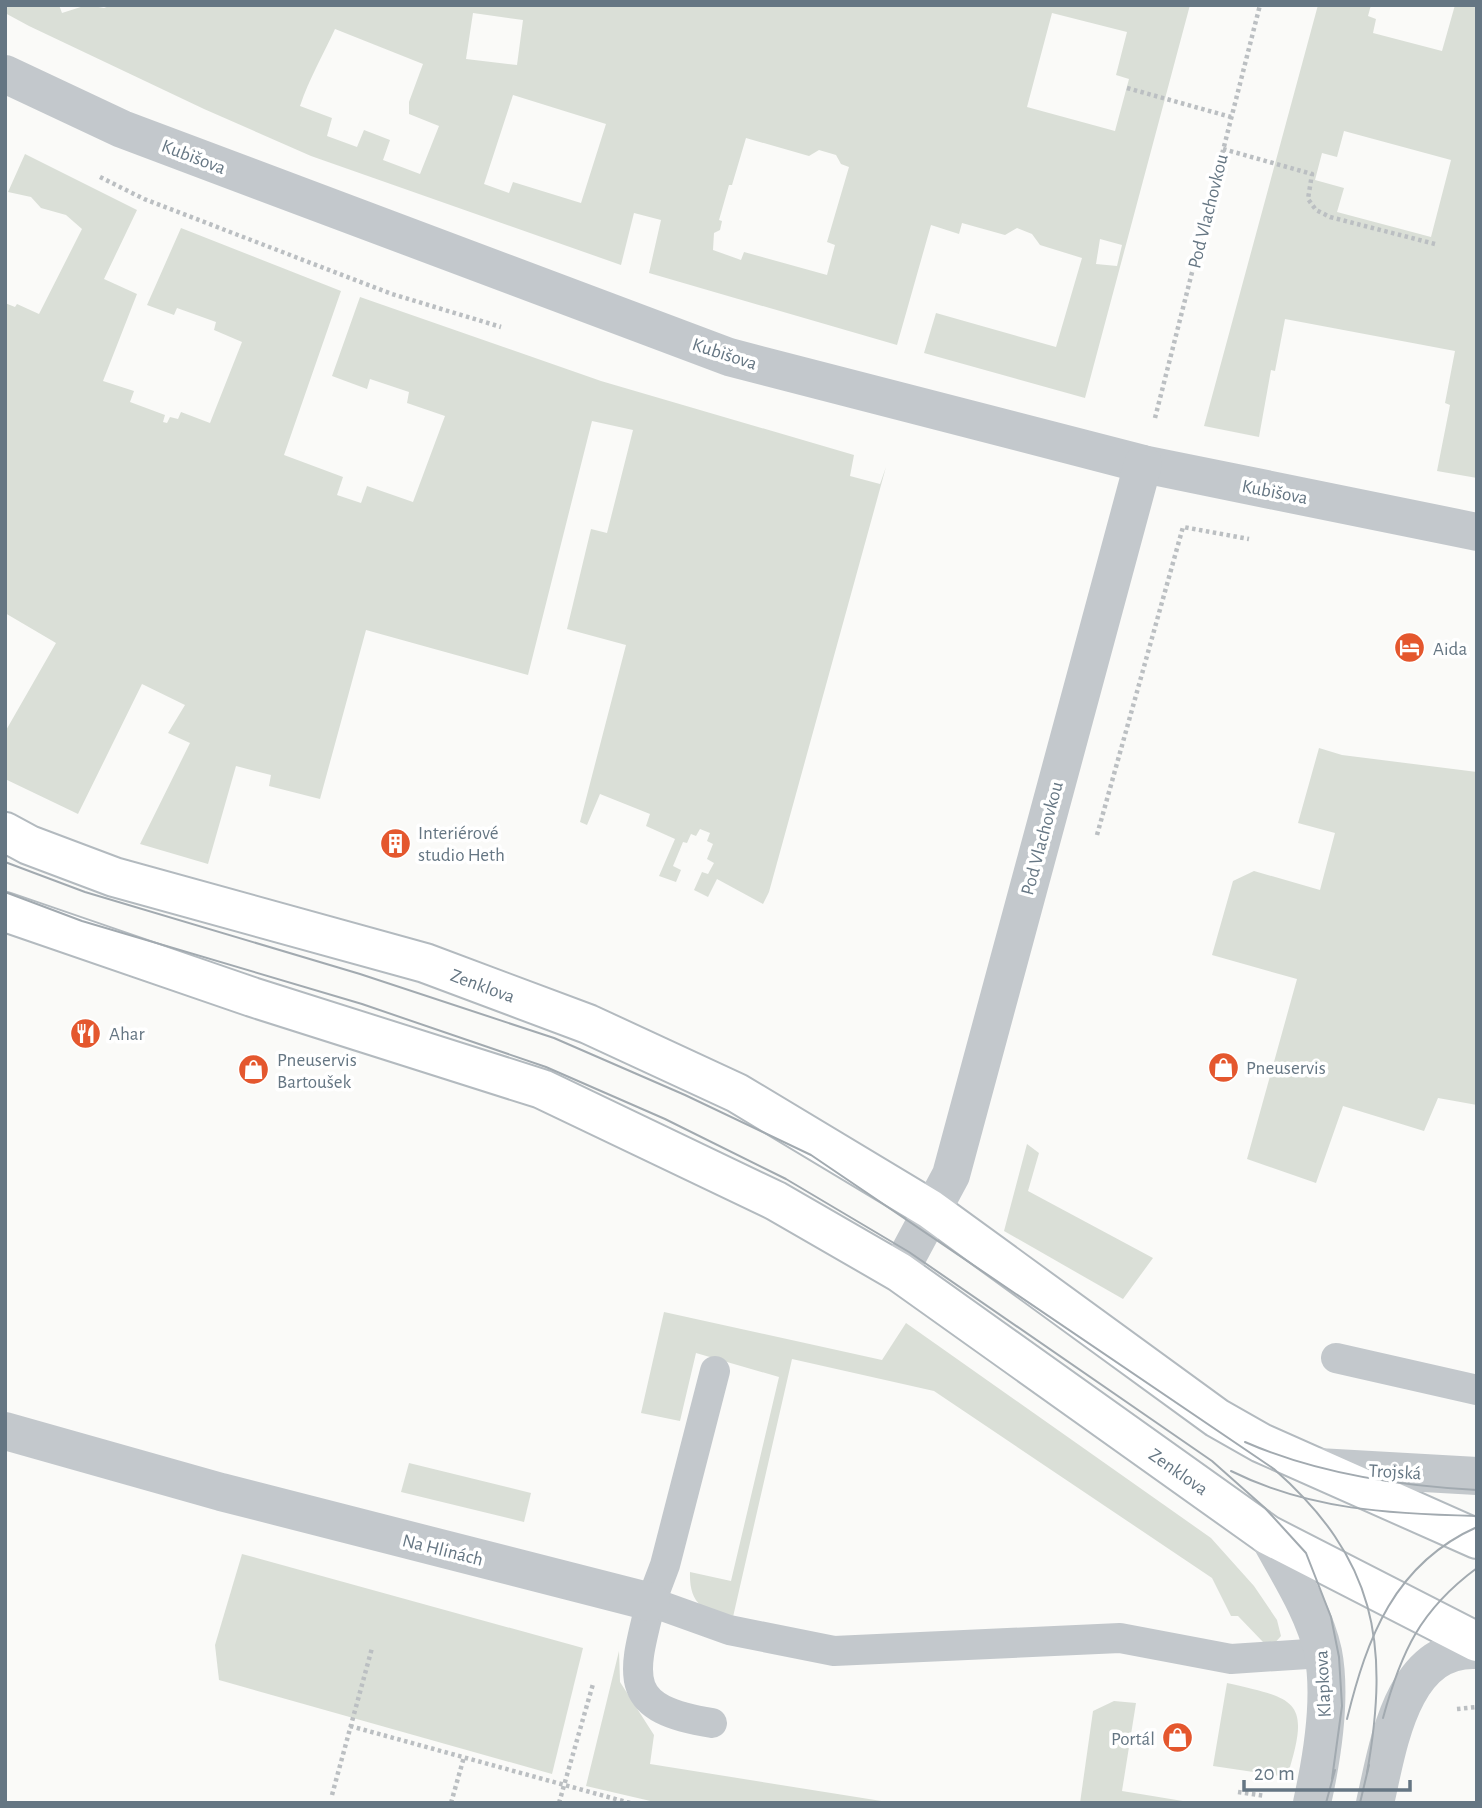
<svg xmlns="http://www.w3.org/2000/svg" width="1482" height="1808" font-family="'Alegreya Sans',sans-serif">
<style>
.green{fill:#dadfd7;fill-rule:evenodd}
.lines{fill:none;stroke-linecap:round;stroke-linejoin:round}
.secondary-casing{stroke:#b3babf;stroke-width:42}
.path{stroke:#bbbfc2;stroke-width:4.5;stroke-dasharray:3.5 3.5;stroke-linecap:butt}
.lane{stroke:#c3c8cc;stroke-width:30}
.street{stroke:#c3c8cc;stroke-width:38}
.secondary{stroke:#fff;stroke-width:38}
.tram{stroke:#a2aab0;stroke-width:2}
.labels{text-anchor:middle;stroke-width:7;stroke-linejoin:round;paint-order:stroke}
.street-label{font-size:19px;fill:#657683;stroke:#fff}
.poi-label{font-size:19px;fill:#657683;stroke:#fff;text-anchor:start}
</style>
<rect width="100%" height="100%" fill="#fafaf8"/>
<g class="green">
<path d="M5,5H59L62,13L87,5L104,8L112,5H1190L1085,398L924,353L936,313L1056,347L1082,258L1040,245L1032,234L1017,228L1005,235L962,223L959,234L931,225L897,345L649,273L661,220L634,213L621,265L311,156L204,109L29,26L5,13ZM473,13L523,20L517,65L466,59ZM1052,13L1127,32L1116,75L1129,79L1115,131L1027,107ZM335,29L423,64L409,102V114L439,126L420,174L383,160L390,140L364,130L357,147L327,136L332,118L300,106C309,79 323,55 335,29ZM513,95L606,124L581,203L513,182L509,193L484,184ZM746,138L809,156L819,150L836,155L841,164L849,167L827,242L835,245L827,275L744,252L741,260L713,250L714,233L720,230L722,221L719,220L729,185H732ZM1100,239L1122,245L1117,266L1096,264Z"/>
<path d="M1318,5H1371L1368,16L1376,19L1373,33L1442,51L1455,5H1477V478L1437,471L1450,405L1445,403L1455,351L1285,319L1275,371L1271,370L1259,437L1204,426ZM1344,131L1451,160L1431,237L1337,212L1344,188L1315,180L1322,153L1337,157Z"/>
<polygon points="25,154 137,210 104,279 137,294 103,381 134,391 130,402 165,415 163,422 167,423 170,417 178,419 181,412 210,423 242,342 214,330 216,322 177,308 174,315 147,305 181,228 341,291 284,455 343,477 337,495 361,503 367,486 413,502 445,416 407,403 409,392 370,379 367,389 332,376 360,297 601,381 854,455 850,476 880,484 886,467 769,892 763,904 717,879 708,897 694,890 702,872 708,874 714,863 707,859 713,844 707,841 710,833 700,829 696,836 691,834 687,843 683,842 673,866 681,870 676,882 659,876 675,839 646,826 650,814 600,794 587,825 580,822 626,645 567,629 591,529 607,533 633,430 592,421 528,675 366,630 320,799 269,786 271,775 236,766 208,864 140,844 190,743 168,733 185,705 142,684 78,814 5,779 5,732 56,643 5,613 5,303 15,307 17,304 39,314 82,229 66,215 41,208 31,197 8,192"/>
<polygon points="1319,748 1342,755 1477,772 1477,1105 1438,1098 1424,1131 1343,1106 1316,1183 1247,1159 1297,979 1212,955 1233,881 1254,871 1320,890 1335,833 1298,823"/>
<polygon points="1027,1144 1039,1153 1028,1191 1153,1258 1123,1299 1004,1231"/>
<path d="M664,1312L882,1360L906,1323L1211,1538L1254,1586L1277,1620L1281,1636L1274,1644L1263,1642L1238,1616H1231L1212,1578L934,1391L792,1359L733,1617C703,1612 689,1604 690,1572L731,1581L779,1377L696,1353L680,1421L641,1413Z"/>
<polygon points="409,1463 531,1493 524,1522 401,1492"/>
<polygon points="242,1554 583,1648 552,1774 219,1680 215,1645"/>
<polygon points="619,1651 620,1682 654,1735 650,1764 894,1803 659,1803 586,1786"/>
<path d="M1227,1683C1298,1699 1311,1701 1287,1777L1213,1766Z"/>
<polygon points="1114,1701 1136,1703 1122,1791 1195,1803 1080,1803 1093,1711"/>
</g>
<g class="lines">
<defs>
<g id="secondary">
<polyline points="5,832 29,845 114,877 425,963 588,1024 737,1093 930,1209 1217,1418 1261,1443 1477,1539"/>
<polyline points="5,912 252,997 542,1089 776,1201 899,1272 1268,1535 1477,1642"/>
</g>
</defs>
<use href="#secondary" class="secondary-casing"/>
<g class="path">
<polyline points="1127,88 1231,117"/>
<polyline points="1223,149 1312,174 1308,199 1316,210 1330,217 1435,244"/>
<polyline points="100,177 144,199 392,294 501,327"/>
<polyline points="1155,418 1260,5"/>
<polyline points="1097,835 1183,527 1249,539"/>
<polyline points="1457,1709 1477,1707"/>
<polyline points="350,1726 630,1803"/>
<polyline points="1238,1792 1265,1796"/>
<polyline points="332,1795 372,1648"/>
<polyline points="451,1803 464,1757"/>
<polyline points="559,1803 593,1684"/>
</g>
<g class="lane">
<polyline points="1336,1358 1477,1390"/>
<polyline points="651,1602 665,1565 715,1371"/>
<path d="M712,1723C621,1709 632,1677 651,1602L729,1630L834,1651L1120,1638L1231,1659L1323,1653"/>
</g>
<g class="street">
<polyline points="5,74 122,129 729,357 1143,464 1477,532"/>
<polyline points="899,1272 951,1175 1143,464"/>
<polyline points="5,1431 221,1492 651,1602"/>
<polyline points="1318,1467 1477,1476"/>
<path d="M1268,1535C1288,1572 1314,1611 1323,1652C1332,1698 1322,1758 1312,1803"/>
<path d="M1375,1803C1388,1748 1401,1646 1477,1650"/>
</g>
<use href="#secondary" class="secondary"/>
<g class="tram">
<path d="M5,862L85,892L360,974L554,1038L685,1095L811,1155L1274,1469C1376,1559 1390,1643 1367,1773"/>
<polyline points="5,892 82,921 362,1004 546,1067 665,1119 786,1179 909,1252 1212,1461 1265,1508 1306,1553 1331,1617 1339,1657 1342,1706 1332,1779"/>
<path d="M1245,1442C1318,1474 1398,1486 1477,1490"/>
<path d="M1231,1471C1309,1510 1391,1514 1477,1516"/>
<path d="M1383,1718C1401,1652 1420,1610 1477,1568"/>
<path d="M1347,1719C1367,1638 1394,1564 1477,1527"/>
<polyline points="1326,1803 1335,1770"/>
<polyline points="1360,1803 1369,1765"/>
</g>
</g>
<defs>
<symbol id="hotel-disc" viewBox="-11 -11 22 22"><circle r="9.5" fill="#e4572e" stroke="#fff"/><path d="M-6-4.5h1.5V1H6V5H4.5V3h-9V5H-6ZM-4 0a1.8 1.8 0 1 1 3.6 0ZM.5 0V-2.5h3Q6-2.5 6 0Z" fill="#fff"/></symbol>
<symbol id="building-disc" viewBox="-11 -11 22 22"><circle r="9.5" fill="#e4572e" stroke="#fff"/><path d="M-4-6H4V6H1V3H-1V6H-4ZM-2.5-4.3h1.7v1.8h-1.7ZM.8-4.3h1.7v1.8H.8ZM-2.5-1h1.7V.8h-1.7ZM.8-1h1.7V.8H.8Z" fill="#fff"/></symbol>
<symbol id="restaurant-disc" viewBox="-11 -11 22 22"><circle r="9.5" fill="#e4572e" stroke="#fff"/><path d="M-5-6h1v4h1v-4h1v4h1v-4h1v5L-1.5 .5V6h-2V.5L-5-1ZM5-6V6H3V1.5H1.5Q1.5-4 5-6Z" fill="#fff"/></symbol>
<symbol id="shop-disc" viewBox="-11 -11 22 22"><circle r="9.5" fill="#e4572e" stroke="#fff"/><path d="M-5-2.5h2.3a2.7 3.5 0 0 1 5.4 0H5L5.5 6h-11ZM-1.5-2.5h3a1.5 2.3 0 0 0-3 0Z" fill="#fff"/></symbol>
</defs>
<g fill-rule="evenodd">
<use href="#hotel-disc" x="1392" y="630" width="35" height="35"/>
<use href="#building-disc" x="378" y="826" width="35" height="35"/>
<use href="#restaurant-disc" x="68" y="1016" width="35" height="35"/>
<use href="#shop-disc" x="1206" y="1050" width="35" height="35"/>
<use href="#shop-disc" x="236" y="1052" width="35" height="35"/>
<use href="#shop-disc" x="1160" y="1720" width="35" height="35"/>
</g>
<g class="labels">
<g class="street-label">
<text transform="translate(194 156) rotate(21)" y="7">Kubišova</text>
<text transform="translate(1207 211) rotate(-76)" y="7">Pod Vlachovkou</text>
<text transform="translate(725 353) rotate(18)" y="7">Kubišova</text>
<text transform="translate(1275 491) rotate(11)" y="7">Kubišova</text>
<text transform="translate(1041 838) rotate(-75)" y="7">Pod Vlachovkou</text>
<text transform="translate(483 985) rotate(20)" y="7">Zenklova</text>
<text transform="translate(1179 1471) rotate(35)" y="7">Zenklova</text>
<text transform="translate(1395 1471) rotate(3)" y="7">Trojská</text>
<text transform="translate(443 1549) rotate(14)" y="7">Na Hlinách</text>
<text transform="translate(1322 1684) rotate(-93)" y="7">Klapkova</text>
</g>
<g class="poi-label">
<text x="1433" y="655">Aida</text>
<text x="418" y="839">Interiérové<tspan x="418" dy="22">studio Heth</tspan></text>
<text x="109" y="1040">Ahar</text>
<text x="277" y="1066">Pneuservis<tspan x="277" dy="22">Bartoušek</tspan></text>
<text x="1246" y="1074">Pneuservis</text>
<text x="1155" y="1745" text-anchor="end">Portál</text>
</g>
</g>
<rect width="1482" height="1808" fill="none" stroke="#657683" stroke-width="14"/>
<path d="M1244 1780v10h166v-10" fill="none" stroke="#657683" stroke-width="3.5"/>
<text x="1254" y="1780" font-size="21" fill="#657683" stroke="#ffffff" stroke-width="5" paint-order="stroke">20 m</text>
</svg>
